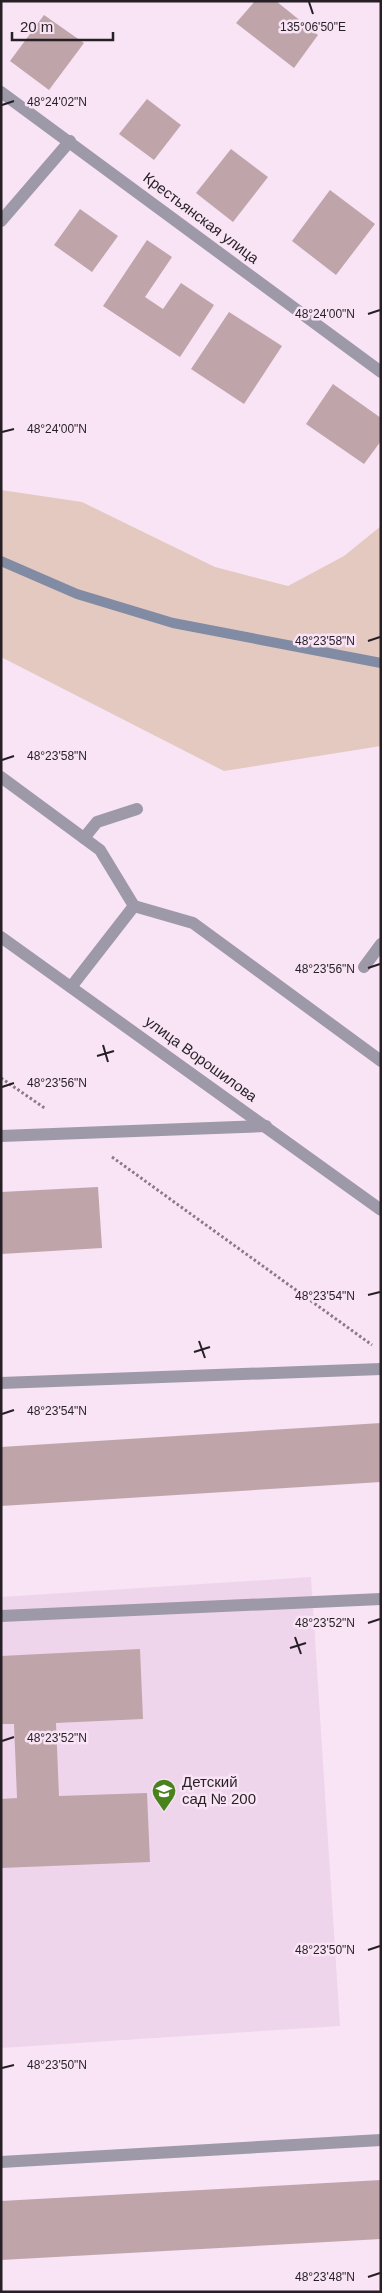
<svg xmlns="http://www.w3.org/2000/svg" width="382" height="2293" font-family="Arial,sans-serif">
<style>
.built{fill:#efd5eb}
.green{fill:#e4c9c1}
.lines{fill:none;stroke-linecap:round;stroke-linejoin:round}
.stream{stroke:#828ba4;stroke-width:10}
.building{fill:#bfa5aa}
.path{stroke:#887a86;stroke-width:3;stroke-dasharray:2.5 2.5;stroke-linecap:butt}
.service{stroke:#9d99a8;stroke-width:12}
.minor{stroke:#9d99a8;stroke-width:12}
.ticks{fill:none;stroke:#261f25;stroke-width:2}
.labels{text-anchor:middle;stroke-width:5;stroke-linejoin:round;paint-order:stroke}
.street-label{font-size:15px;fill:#261f25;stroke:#f8e4f5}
.poi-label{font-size:15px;fill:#261f25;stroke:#f8e4f5;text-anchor:start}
.ticks-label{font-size:12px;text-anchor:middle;fill:#261f25;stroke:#f8e4f5;stroke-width:5;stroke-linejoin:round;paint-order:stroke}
</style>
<rect width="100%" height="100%" fill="#f8e4f5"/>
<polygon class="built" points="311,1577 340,2026 1,2048 1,1597"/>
<polygon class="green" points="1,490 82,502 215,567 288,586 344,556 381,526 381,746 224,771 1,657"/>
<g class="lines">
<polyline class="stream" points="1,561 77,594 173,623 381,663"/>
</g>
<g class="building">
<polygon points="255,1 276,1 318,35 294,68 236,23"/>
<polygon points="44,15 84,43 49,90 10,61"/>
<polygon points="147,99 181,125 154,160 119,134"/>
<polygon points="231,149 268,177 233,222 196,193"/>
<polygon points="330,190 375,224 336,275 292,241"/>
<polygon points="80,209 118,236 92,272 54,245"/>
<polygon points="147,240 172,257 145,297 163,309 181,283 214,305 180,357 103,306"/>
<polygon points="229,312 282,346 244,404 191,369"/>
<polygon points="333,384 381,418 381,441 364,464 306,424"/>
<polygon points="98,1187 102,1248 1,1254 1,1192"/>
<polygon points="381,1423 381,1482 1,1506 1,1447"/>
<polygon points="140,1649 143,1719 56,1723 59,1796 147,1793 150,1862 1,1868 1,1799 17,1798 14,1724 1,1724 1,1656"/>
<polygon points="381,2180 381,2239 1,2260 1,2201"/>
</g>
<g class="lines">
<g class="path">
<polyline points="1,1078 46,1109"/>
<polyline points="112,1157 372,1345"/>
</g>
<g class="service">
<polyline points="1,221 70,141"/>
<polyline points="1,777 100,850 134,906"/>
<polyline points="84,838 97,822 137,809"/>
<polyline points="364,967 381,944"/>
<polyline points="71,987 134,906 193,923 381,1061"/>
<polyline points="1,1136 266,1126"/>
<polyline points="1,1383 381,1369"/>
<polyline points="1,1616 381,1599"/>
<polyline points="1,2162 381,2140"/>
</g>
<g class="minor">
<polyline points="1,92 381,372"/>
<polyline points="1,937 381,1210"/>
</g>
</g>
<path class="ticks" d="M309,2L313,14M2,105L14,101M368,314L380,310M2,432L14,429M368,641L380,637M2,760L14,756M368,968L380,964M103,1045L108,1062M97,1056L114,1051M2,1087L14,1083M368,1295L380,1292M199,1341L205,1358M194,1352L210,1347M2,1414L14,1410M368,1623L380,1619M295,1637L301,1654M290,1648L306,1643M2,1741L14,1737M368,1950L380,1946M2,2068L14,2065M368,2277L380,2273"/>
<defs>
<symbol id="school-pin" viewBox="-11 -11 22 30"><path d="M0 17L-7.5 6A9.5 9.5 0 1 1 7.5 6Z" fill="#4a831d" stroke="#f8e4f5"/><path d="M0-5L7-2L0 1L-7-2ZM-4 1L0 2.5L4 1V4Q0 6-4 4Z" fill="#fff"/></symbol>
</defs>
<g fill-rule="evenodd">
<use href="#school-pin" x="150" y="1777" width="28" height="38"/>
</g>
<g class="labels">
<g class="street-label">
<text transform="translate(201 218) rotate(37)" y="5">Крестьянская улица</text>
<text transform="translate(201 1059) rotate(36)" y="5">улица Ворошилова</text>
</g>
<g class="poi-label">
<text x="182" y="1787">Детский<tspan x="182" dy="17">сад № 200</tspan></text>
</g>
</g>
<g class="ticks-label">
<text x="313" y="31">135°06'50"E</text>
<text x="57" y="106">48°24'02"N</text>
<text x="325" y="318">48°24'00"N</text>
<text x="57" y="433">48°24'00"N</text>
<text x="325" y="645">48°23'58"N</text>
<text x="57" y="760">48°23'58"N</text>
<text x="325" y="973">48°23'56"N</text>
<text x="57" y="1087">48°23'56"N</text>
<text x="325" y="1300">48°23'54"N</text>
<text x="57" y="1415">48°23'54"N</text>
<text x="325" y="1627">48°23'52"N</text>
<text x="57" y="1742">48°23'52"N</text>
<text x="325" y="1954">48°23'50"N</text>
<text x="57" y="2069">48°23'50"N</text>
<text x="325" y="2281">48°23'48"N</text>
</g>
<rect width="382" height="2293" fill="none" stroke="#261f25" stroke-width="5"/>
<path d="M12 32v8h101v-8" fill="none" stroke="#261f25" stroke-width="2.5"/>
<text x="20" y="32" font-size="15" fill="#261f25" stroke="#f8e4f5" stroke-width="4" paint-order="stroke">20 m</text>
</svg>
